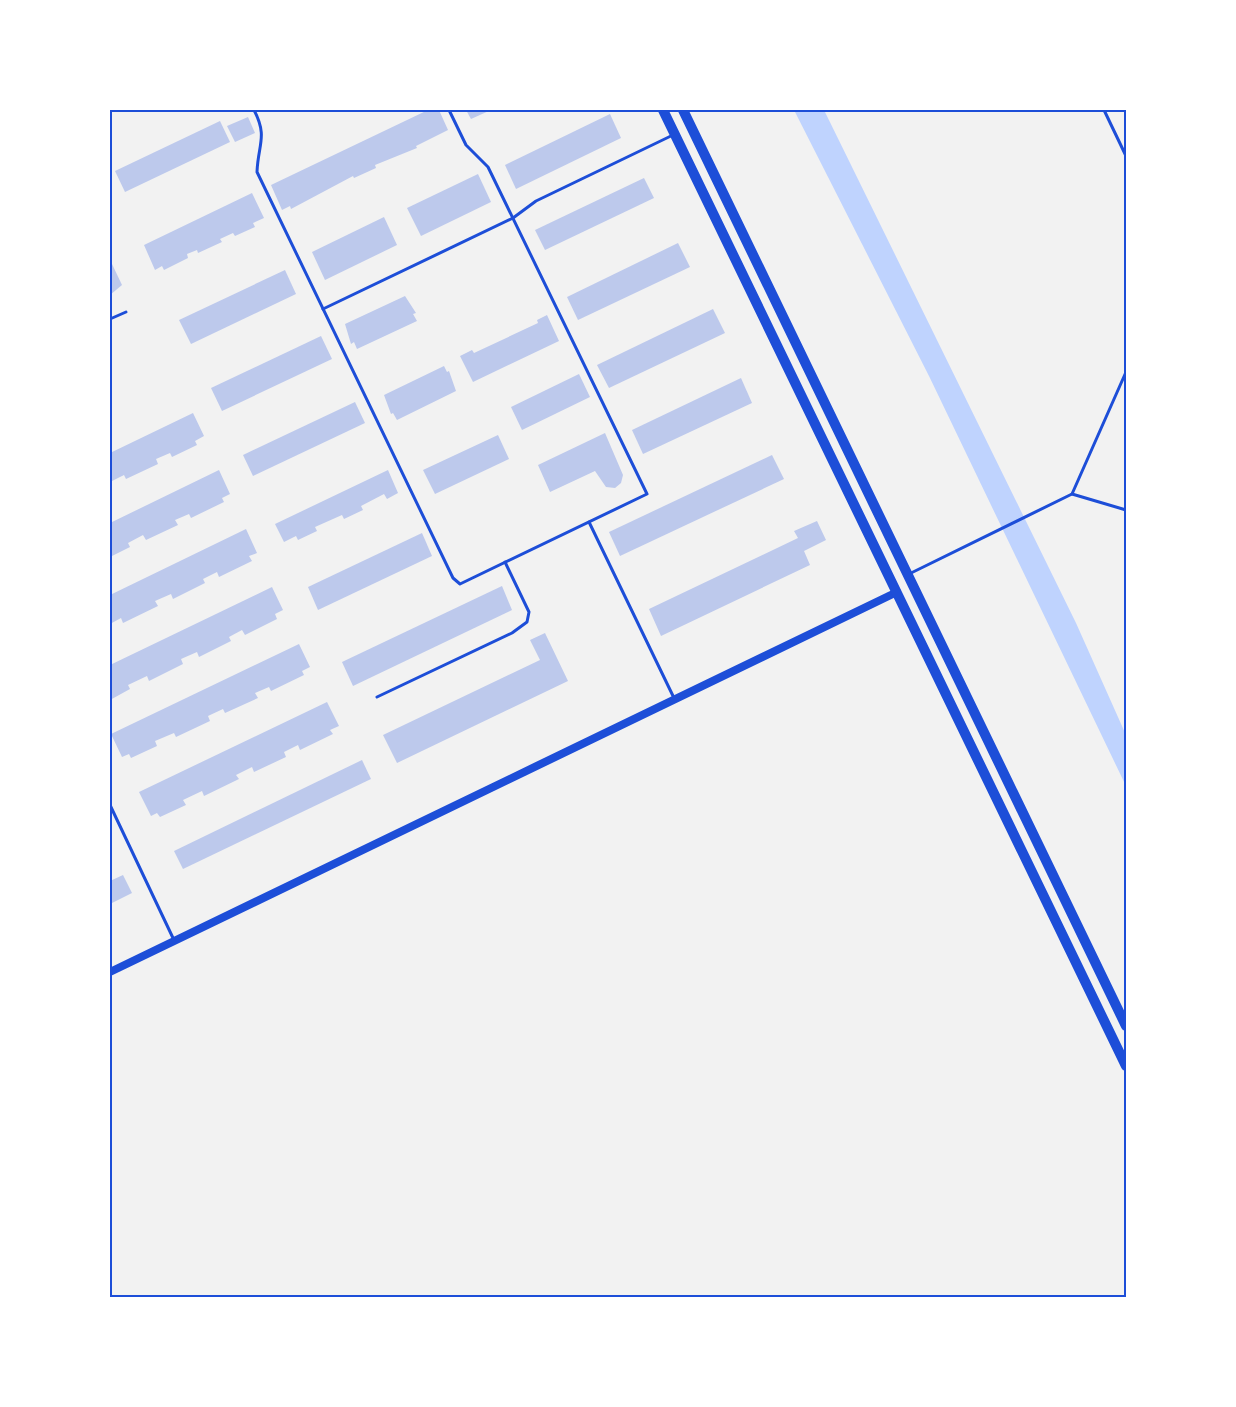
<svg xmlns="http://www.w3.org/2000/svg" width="1236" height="1407" font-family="'Open Sans',sans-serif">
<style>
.water{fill:#bfd3fe}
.building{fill:#bdc9ec}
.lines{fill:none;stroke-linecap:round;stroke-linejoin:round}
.service{stroke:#1d4ed8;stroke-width:3}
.tertiary{stroke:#1d4ed8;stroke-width:8}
.primary{stroke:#1d4ed8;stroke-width:10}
.neatline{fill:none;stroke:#1d4ed8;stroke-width:2}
</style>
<rect width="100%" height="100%" fill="#f2f2f2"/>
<polygon class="water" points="794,110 824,110 1076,623 1126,735 1126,786 929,376"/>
<g class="building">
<polygon points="428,110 439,110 448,130 416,146 417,148 375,165 376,168 354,178 353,176 291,209 290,206 282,210 271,185"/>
<polygon points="466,110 491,110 471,119"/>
<polygon points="610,114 621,138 516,189 505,165"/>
<polygon points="248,117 255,133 235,142 227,126"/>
<polygon points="220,121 230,142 125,192 115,171"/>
<polygon points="478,174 491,202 421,236 407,208"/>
<polygon points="644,178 654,198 545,250 535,230"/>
<polygon points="252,193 264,218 253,223 255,227 235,236 233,233 220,239 222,242 198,253 197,250 187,254 188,258 164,270 162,266 155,270 144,245"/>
<polygon points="384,217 397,245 325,280 312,252"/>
<polygon points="678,243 690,267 578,320 567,297"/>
<polygon points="112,264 122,285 110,295 110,265"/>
<polygon points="285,270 296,294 191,344 179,320"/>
<polygon points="405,296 416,313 413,314 417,321 357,349 354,342 351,344 345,324"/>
<polygon points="713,309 725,333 609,388 597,365"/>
<polygon points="547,315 559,341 473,382 460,356 472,350 474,353 538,323 537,320"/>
<polygon points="321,336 332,359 222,411 211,388"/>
<polygon points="444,366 447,372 449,371 456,391 397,420 393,413 391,414 384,395"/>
<polygon points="579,374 590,397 522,430 511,407"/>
<polygon points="741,378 752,403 643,454 632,430"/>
<polygon points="355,402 365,423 253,476 243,455"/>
<polygon points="193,413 204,436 195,441 197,445 172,457 170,453 156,459 158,464 126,479 124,475 110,482 110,453"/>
<polygon points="605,433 623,475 621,483 615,488 606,487 595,471 550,492 538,465"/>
<polygon points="498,435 509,459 435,494 423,470"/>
<polygon points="772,455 784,479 620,556 609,532"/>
<polygon points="219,470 230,494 222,498 224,502 191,518 189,514 175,520 178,525 146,540 143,535 128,543 130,547 110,557 110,523"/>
<polygon points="388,470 398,493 387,499 384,494 361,506 363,510 344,519 342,515 315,527 317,531 298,540 296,536 284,542 275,524"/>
<polygon points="817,521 826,540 804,551 810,565 661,636 649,609 798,538 794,531"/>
<polygon points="246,529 257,553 249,556 252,561 219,577 217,572 203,579 205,583 173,599 171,594 155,601 158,606 123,623 121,618 110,624 110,595"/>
<polygon points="422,533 432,556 318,610 308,587"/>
<polygon points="502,586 512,610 353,686 342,662"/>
<polygon points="272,587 283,610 275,614 277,619 245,635 242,630 229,637 231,641 199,657 197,652 181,659 183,664 149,681 147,676 128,685 130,689 110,700 110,665"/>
<polygon points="545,633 568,681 397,763 383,735 540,660 530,640"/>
<polygon points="299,644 310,667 302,671 304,675 271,691 269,687 255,693 258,698 225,713 223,709 208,716 210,721 176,737 174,733 155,741 157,746 131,758 129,754 122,757 111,734"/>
<polygon points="327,702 339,726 330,730 333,734 300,750 298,745 284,752 286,757 254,772 252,767 236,775 239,779 204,796 202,791 183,800 186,805 160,817 157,813 151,816 139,792"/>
<polygon points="362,760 371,779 183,869 174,851"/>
<polygon points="123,875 132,893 110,904 110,881"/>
</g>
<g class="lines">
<g class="service">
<path d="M254,110C268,137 258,144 257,172L453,578L460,584L647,494L488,167L466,145L449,110"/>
<polyline points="1104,110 1126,156"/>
<polyline points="323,309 513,218 536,201 673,135"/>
<polyline points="110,319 126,312"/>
<polyline points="1072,494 1126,510"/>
<polyline points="589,522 674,698"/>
<polyline points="909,574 1072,494 1126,372"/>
<polyline points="377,697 512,633 527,622 529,612 505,562"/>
<polyline points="110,805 173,938"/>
</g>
<polyline class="tertiary" points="110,972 897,592"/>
<g class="primary">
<polyline points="663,110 1126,1066"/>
<polyline points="683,110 1126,1026"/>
</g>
</g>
<rect width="1236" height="1407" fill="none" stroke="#ffffff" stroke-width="222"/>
<rect x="111" y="111" width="1014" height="1185" class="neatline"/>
</svg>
